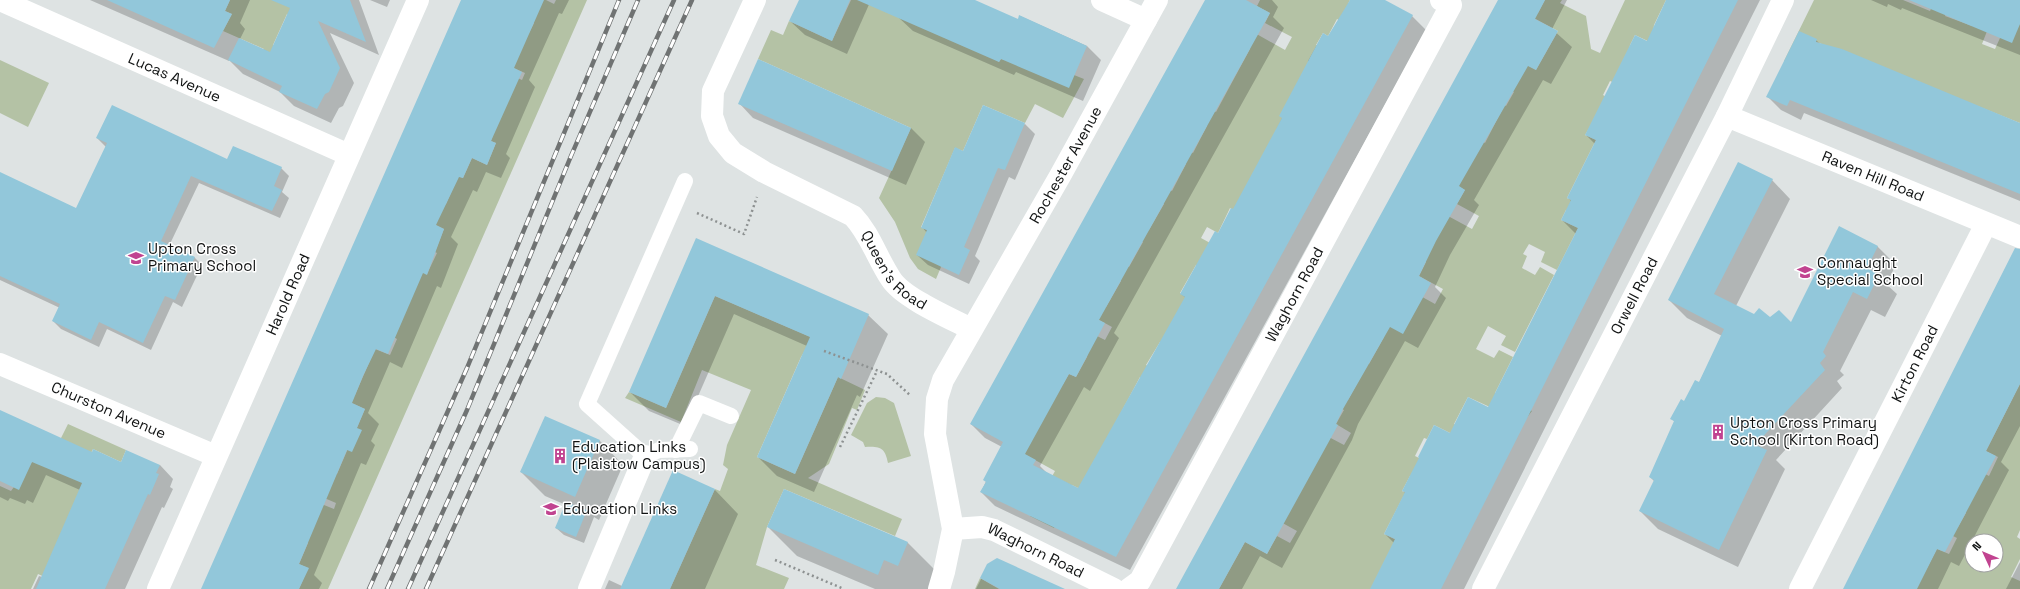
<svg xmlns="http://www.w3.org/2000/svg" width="2020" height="589" font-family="'Space Grotesk',sans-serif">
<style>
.green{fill:#b4c2a5;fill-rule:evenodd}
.shadow{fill:#0003}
.building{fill:#92c7da}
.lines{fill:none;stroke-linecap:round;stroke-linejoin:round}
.path{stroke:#8d9191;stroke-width:2.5;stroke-dasharray:2 3;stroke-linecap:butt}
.lane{stroke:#fff;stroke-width:16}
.street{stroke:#fff;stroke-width:22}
.rail-casing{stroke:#707373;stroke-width:4.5}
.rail{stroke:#fff;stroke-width:3;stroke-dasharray:9;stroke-linecap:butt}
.labels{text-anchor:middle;stroke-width:3;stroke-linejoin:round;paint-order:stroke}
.street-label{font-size:15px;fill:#111313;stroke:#fff}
.poi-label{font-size:15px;fill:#111313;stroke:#fff;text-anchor:start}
</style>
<rect width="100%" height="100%" fill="#dee3e3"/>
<g class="green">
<polygon points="230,0 292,0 320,15 287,14 273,45 301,58 262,54 264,49 223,31 232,14 225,11"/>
<polygon points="532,0 546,0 554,4 556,0 587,0 328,589 299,589 308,568 299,564 308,543 268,525 324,505 334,509 336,503 287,482 337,474 365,409 327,392 355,395 375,349 390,355 397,339 392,336 387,257 427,274 437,253 435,252 444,229 423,219 446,204 457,179 443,170 463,178 472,158 487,165 496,143 491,141 511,75 522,80 525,73 502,63 529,33 534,23 531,22"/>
<polygon points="851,0 905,0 999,62 1001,59 1074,75 1084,79 1063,118 1035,104 1025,123 983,105 963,151 955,148 921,227 927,230 941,267 936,279 918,269 910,258 895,222 879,198 911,128 758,59 771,30 783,35 789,21 832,41"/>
<polygon points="1260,0 1350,0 1348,4 1354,7 1361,32 1337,19 1328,36 1323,33 1316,45 1344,61 1307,131 1236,212 1230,208 1218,233 1207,227 1201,238 1212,244 1225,281 1196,265 1180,293 1197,303 1172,348 1160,342 1146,365 1171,379 1150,382 1140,377 1080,489 1072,485 1066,495 1063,511 1054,528 1030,516 1055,471 1008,445 1063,384 1069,374 1076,377 1087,357 1091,333 1105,340 1112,327 1072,305 1106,307 1121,281 1096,267 1104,253 1129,267 1143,242 1116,228 1149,230 1164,204 1138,190 1145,177 1172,191 1186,164 1160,150 1167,138 1193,153 1207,126 1181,112 1189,97 1216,112 1250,49 1225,35 1232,20 1285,50 1292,37 1265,23 1270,13 1257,6"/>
<polygon points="1500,0 1513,0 1538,13 1545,0 1562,0 1560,3 1586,16 1591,49 1600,53 1625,0 1666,0 1654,25 1652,43 1635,35 1630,45 1624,87 1610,81 1603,95 1608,98 1585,135 1596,140 1567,198 1587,209 1566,210 1561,220 1578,228 1557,270 1541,262 1545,252 1529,244 1523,254 1527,256 1522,268 1535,275 1540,267 1554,275 1515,352 1501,345 1506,336 1488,326 1476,349 1494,358 1499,350 1513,357 1495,393 1532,411 1525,420 1492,408 1468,397 1454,424 1477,435 1472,444 1434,425 1427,439 1424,438 1415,456 1456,476 1410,476 1402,491 1440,510 1403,497 1384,534 1419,551 1382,589 1219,589 1245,542 1267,554 1277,536 1290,543 1297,531 1259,510 1306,425 1344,445 1351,433 1336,424 1344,410 1321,397 1348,400 1365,369 1346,351 1369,364 1384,337 1386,277 1435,304 1443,289 1419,276 1426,262 1401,249 1426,204 1472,229 1479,216 1457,204 1465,190 1442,177 1466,133 1485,143 1502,110 1486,95 1506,106 1514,92 1507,88 1508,55 1536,70 1558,31"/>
<polygon points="1814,0 1903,0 1930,11 1935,0 1951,0 1945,16 1972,26 1983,0 1998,3 1982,44 1995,49 2000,38 2020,24 2020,123 1814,41 1789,64 1784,61"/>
<polygon points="0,60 49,83 28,127 0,113"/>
<polygon points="715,296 813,338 801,357 757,457 795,474 838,377 865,390 857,410 852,408 829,464 808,478 902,519 895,536 784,489 767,527 756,565 789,578 784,589 670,589 715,489 720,491 728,469 723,465 727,445 751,390 702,370 681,422 625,398 629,392 666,408"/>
<path d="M2020,384V530L2017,537L2020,539V559L2011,577L2020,581V589H1916L1937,549L1949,554L1957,538L1945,532L1958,527L1966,513L1950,456L1989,476L1998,457L1986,451ZM1972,541H1996V565H1972Z"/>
<path d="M876,397L885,398L894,403L911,456L888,463C885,448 881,446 865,447L863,442L851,435L867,403Z"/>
<polygon points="68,424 126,450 121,462 93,449 85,466 67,587 38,574 31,589 0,589 0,486 11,491 32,462 61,438"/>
<polygon points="980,578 999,589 975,589"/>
</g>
<g class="shadow">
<polygon points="90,0 250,0 240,23 245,29 240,39 271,53 294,0 359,0 379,55 330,33 354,83 343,106 339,108 331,123 294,106 280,92 243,74 229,60 229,61"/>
<polygon points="370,0 390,0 387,7"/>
<polygon points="462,0 569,0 562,14 559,13 529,80 535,87 506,154 510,158 501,178 486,172 477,192 473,190 451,237 458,244 441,288 437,286 402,368 390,362 368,413 379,424 371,441 375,445 366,465 361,463 314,575 322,583 319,589 202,589"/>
<polygon points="800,0 871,0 847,54 805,35 790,21"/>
<polygon points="906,0 972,0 1018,20 1020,16 1087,46 1101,60 1083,101 1016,72 1014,75 913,31 898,17"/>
<polygon points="1206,0 1272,0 1278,7 1273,17 1284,28 1114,333 1119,338 1090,391 1084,387 1040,466 1047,473 1079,489 1186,298 1181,294 1233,211 1269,145 1309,63 1308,61 1323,34 1328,37 1351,0 1383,0 1412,16 1426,30 1130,570 995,506 981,492 1002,447 985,438 971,424"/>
<polygon points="1499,0 1567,0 1552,29 1572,47 1551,84 1543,80 1474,200 1479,205 1450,255 1435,287 1446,298 1418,348 1405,341 1358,424 1352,440 1282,568 1260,556 1242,589 1178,589"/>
<polygon points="1668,0 1760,0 1464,589 1379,589 1394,543 1385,534 1405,493 1403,491 1450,434 1489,408 1576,234 1562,220 1571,201 1568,198 1595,144 1586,135 1647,42"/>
<polygon points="1871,0 2020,0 2020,55 1902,8 1901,10 1888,4 1887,7"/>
<polygon points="1816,40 1820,44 2020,124 2020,201 1804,113 1801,120 1781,110 1767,96"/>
<polygon points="739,103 911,128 925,142 906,185 753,118"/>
<polygon points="1025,124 1035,134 1015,180 1009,177 975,256 980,261 969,284 928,265 917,255 927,233 922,227 963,152"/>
<polygon points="97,138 281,168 289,176 282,192 289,198 280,218 199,183 169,246 194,257 202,265 182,307 173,302 151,350 107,329 99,347 61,329 53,321 60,308 0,280 0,176 77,209 106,147"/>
<polygon points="1772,180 1790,199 1736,306 1754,316 1791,323 1877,246 1896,265 1886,284 1897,294 1885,317 1871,310 1840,371 1844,375 1837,381 1842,388 1776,460 1785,469 1738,567 1658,529 1640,511 1655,482 1650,477 1675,422 1672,419 1699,383 1722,336 1687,318 1669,300"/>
<polygon points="696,240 868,315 888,334 860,397 857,395 814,492 777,476 758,457 807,346 734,314 685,426 649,411 630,392"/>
<polygon points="2020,268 2020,426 2001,462 2009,470 1959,566 1951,562 1938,589 1844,589"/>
<polygon points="0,411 92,453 121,463 160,465 173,479 170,487 173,489 164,508 162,507 125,589 33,589 39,576 42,577 80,490 46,475 33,503 27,500 25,504 10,498 8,501 0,497"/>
<polygon points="545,418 600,441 623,465 599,520 594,517 584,543 564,535 556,528 566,505 545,496 521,472"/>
<polygon points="674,472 715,490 738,514 705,589 605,589 609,580 622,586"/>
<polygon points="784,490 908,543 936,571 929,589 875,589 797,556 768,527"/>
<polygon points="2020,562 2020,589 2006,589"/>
<polygon points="988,565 1049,589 976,589"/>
</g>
<g class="building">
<polygon points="107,0 230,0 225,11 232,14 214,48"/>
<polygon points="271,0 350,0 366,42 318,21 340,68 329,92 325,94 317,109 279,92 282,86 228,60 239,38 270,52 290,8"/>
<polygon points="461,0 544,0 514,68 522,72 491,141 496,143 487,165 472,158 463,178 459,177 436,225 444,229 427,275 423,273 388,354 376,349 363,376 352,403 365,409 357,428 362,430 352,452 347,450 299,564 309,568 299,589 201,589"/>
<polygon points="799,0 850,0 832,41 789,21"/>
<polygon points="857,0 975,0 1018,19 1019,15 1087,46 1069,88 1001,59 999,62"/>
<polygon points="1205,0 1246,0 1270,13 1099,320 1105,323 1076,377 1069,374 1025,454 1036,460 1033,465 1078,488 1185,297 1180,294 1215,231 1218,233 1231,208 1233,209 1282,118 1279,116 1323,33 1328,36 1350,0 1385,0 1413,15 1116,557 980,492 986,482 983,480 1003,442 970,424"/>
<polygon points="1498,0 1545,0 1535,19 1558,31 1536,70 1528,66 1459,186 1465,190 1436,241 1419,276 1431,283 1403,334 1390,327 1343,409 1336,424 1338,425 1267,554 1245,542 1219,589 1176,589"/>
<polygon points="1666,0 1738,0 1441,589 1370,589 1395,539 1384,534 1405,492 1402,491 1419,458 1418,457 1434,425 1450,433 1468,397 1488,407 1578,228 1561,220 1571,200 1567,198 1596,140 1585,135 1635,35 1647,41"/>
<polygon points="1909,0 2020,0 2020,24 2012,43"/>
<polygon points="1799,31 1817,39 1816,42 1842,49 2020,123 2020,194 1790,100 1787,106 1766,97"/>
<polygon points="758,59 911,128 892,171 738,104"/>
<polygon points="112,105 227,159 233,146 282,167 274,186 282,190 272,211 191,176 161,241 195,257 175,300 165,296 143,343 99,322 91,340 52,321 60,304 0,276 0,172 76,208 107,143 96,138"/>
<polygon points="983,105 1025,123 1005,170 998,168 964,247 970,250 959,275 916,255 927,230 921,228 955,147 963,151"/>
<polygon points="1738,162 1773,179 1714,294 1754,314 1759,308 1770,317 1779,310 1791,322 1839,226 1878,246 1867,268 1879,275 1867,299 1853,292 1823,352 1826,356 1820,363 1825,370 1755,445 1767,450 1719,550 1639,511 1654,480 1649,477 1674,421 1670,419 1681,399 1684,401 1695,380 1699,382 1724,329 1668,300"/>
<polygon points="696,238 869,314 841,379 838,377 795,474 757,457 810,337 715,296 666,408 629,392"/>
<polygon points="2015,248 2020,249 2020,384 1986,451 1996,456 1945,552 1937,549 1917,589 1843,589"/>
<polygon points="0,410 92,452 93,449 121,462 126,450 160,465 156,473 159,474 150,495 148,494 105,589 36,589 82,483 32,462 19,490 0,481"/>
<polygon points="545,416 600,440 575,497 520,472"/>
<polygon points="673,470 715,489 670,589 620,589"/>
<polygon points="784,489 908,542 898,566 884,560 878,575 767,527"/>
<polygon points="566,502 587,510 576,537 555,528"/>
<polygon points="997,558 1065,589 1000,589 980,578 987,564"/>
</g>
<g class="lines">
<g class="path">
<polyline points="697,213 744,234 757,197"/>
<polyline points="824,351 887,374 911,396"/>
<polyline points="840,447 877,371"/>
<polyline points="775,560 844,589"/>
</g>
<g class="lane">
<polyline points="685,181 587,404 645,456 659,450 690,449"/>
<polyline points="676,450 699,403 731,416"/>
</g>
<g class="street">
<path id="s1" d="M0,0L349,155"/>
<path id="s2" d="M755,0L713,91L712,116L719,136L733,153L764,172L853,216C870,234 877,258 891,279C903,298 950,318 971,329"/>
<polyline points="1102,0 1146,20"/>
<path id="s3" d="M1727,116L2020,237"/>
<path id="s4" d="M0,364L216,456"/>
<path id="s5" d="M953,529L982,527L994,530L1114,589"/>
<path id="s6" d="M158,589L418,0"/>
<polyline points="589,589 645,456"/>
<path id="s7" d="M939,589L944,572L953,529L935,434L937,399L943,380L1060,176L1157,0"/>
<path id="s8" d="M1129,589L1140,581L1451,5L1441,0"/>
<path id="s9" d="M1483,589L1727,116L1783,0"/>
<path id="s10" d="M1800,589L1986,224"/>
</g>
<defs>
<g id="rail">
<polyline points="369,589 467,368 619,0"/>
<polyline points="387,589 467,410 571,156 638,0"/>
<polyline points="408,589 674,0"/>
<polyline points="426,589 692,0"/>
</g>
</defs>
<use href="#rail" class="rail-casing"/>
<use href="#rail" class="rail"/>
</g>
<defs>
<symbol id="school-bare" viewBox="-9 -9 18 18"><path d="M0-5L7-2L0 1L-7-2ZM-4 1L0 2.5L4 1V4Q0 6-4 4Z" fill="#c14390" stroke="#fff" stroke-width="2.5" paint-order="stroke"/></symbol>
<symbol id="building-bare" viewBox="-9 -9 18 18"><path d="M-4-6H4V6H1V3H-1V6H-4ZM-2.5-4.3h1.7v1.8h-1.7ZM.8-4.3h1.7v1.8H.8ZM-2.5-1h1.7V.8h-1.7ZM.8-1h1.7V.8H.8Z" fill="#c14390" stroke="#fff" stroke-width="2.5" paint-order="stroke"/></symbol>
</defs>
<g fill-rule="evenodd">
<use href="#school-bare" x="125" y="247" width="22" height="22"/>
<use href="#school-bare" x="1794" y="261" width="22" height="22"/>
<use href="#building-bare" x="1707" y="421" width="22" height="22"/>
<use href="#building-bare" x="549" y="445" width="22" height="22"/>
<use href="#school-bare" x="540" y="498" width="22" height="22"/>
</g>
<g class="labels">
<g class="street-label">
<text dy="5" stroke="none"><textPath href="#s1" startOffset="191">Lucas Avenue</textPath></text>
<text dy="5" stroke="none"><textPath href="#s7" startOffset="461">Rochester Avenue</textPath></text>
<text dy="5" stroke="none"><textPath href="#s3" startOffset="158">Raven Hill Road</textPath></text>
<text dy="5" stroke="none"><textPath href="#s2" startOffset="373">Queen's Road</textPath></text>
<text dy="5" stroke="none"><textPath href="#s6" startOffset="322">Harold Road</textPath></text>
<text dy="5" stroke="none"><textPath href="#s8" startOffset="339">Waghorn Road</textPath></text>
<text dy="5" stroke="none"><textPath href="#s9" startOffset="330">Orwell Road</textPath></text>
<text dy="5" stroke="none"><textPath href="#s10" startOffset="253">Kirton Road</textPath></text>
<text dy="5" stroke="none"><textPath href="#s4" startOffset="118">Churston Avenue</textPath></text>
<text dy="5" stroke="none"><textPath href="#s5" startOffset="88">Waghorn Road</textPath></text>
</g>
<g class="poi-label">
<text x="148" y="254">Upton Cross<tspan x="148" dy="17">Primary School</tspan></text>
<text x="1817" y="268">Connaught<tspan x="1817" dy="17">Special School</tspan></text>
<text x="1730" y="428">Upton Cross Primary<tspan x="1730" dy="17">School (Kirton Road)</tspan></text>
<text x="572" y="452">Education Links<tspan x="572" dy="17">(Plaistow Campus)</tspan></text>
<text x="563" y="514">Education Links</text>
</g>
</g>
<g transform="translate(1984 553) rotate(314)"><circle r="19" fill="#ffffff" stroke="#a0a1a1"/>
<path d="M0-3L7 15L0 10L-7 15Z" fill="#c14390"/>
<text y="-6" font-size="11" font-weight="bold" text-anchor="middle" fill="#111313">N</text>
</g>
</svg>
